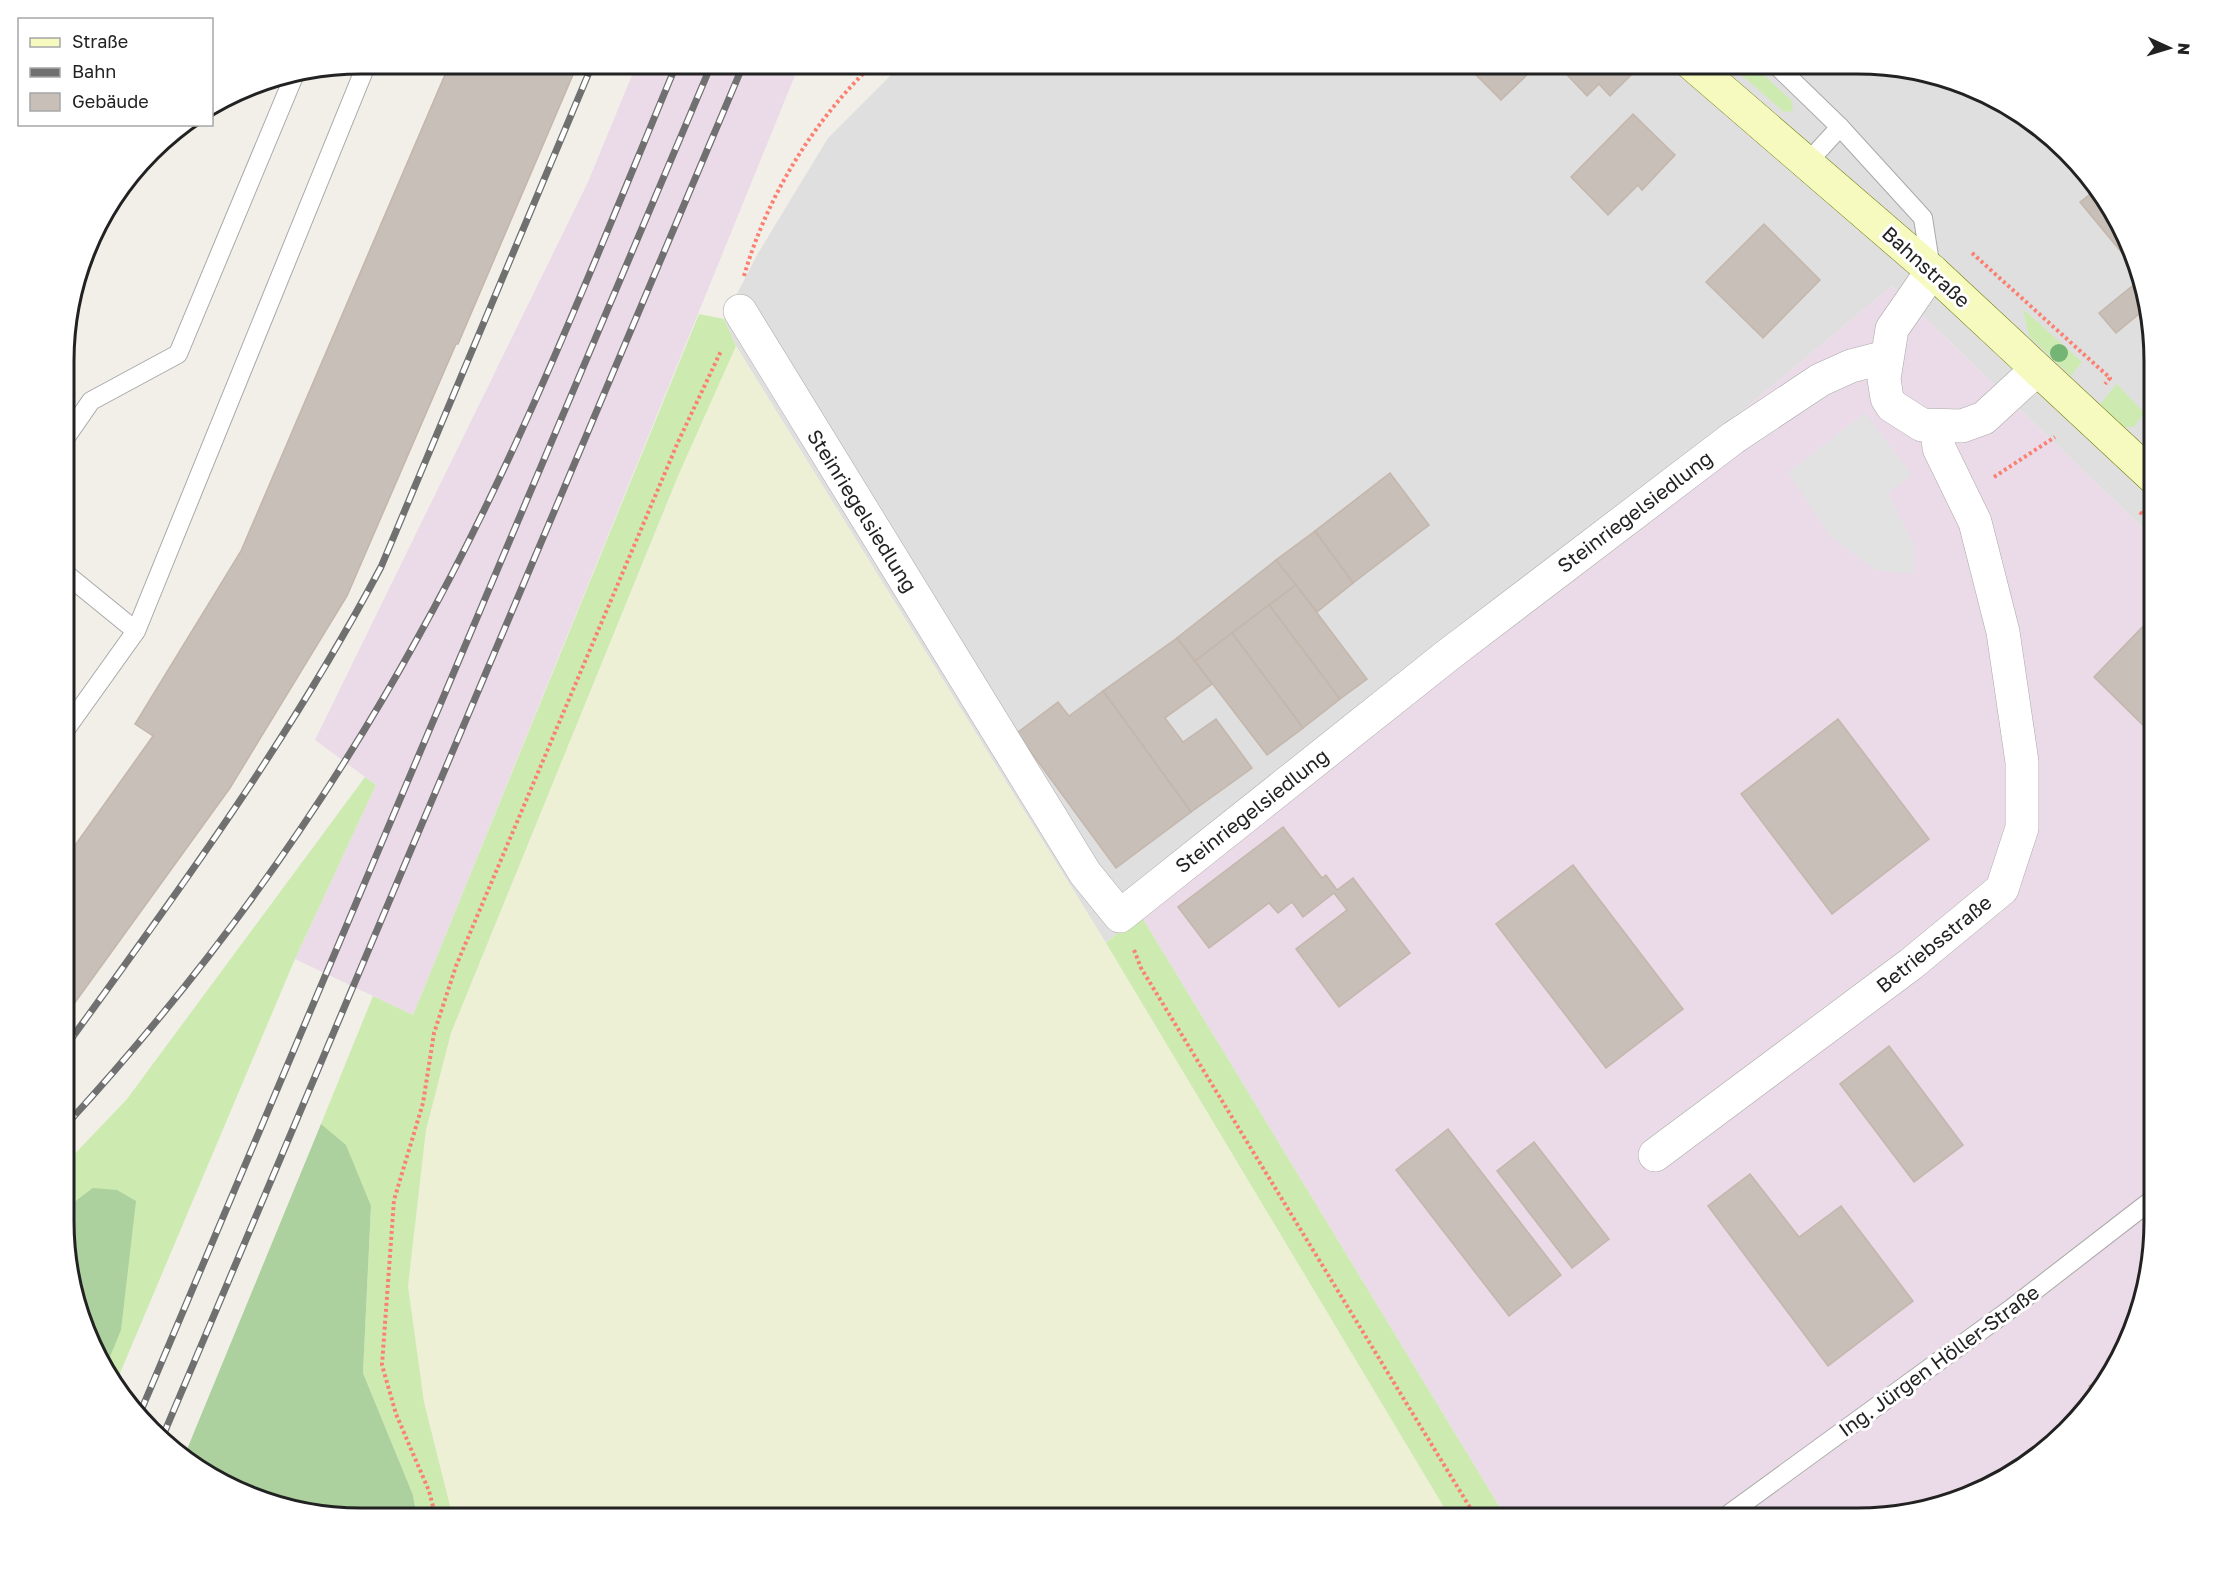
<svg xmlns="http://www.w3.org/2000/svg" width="2217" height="1582" font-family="'Golos Text',sans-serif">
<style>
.residential{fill:#e0dfdf}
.industrial{fill:#ebdbe8}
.farmland{fill:#eef0d5}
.grass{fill:#cdebb0}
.forest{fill:#add19e}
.parking{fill:#e2e2e2}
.building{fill:#c7bfb8;stroke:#c4b6ab;stroke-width:1.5}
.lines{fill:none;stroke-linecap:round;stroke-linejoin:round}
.lane-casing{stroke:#a9a9a9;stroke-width:20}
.street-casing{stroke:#a9a9a9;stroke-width:34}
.secondary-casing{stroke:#707d05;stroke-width:34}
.path{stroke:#fa8072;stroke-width:4;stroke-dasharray:3 3;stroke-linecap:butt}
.lane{stroke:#fff;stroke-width:18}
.street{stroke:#fff;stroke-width:33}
.secondary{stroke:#f7fabf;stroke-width:33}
.rail-casing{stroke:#707070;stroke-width:7}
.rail{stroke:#fff;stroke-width:4.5;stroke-dasharray:14;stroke-linecap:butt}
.tree{fill:#74b475}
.labels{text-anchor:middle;stroke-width:6;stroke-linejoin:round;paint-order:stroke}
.street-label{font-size:20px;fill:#222;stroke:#fff}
.rim{fill:none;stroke:#222;stroke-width:3}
</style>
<rect width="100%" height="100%" fill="#f2efe9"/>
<polygon class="residential" points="903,63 1876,64 1970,86 2038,125 2092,179 2123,229 2153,341 2153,538 1892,286 1106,943 736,346 724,319 757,255 828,138"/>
<g class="industrial">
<polygon points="637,63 800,63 413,1015 295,959 376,785 315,740 588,182"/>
<polygon points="1892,286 2153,538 2153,1241 2138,1317 2092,1403 2052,1445 1988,1488 1933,1509 1857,1519 1793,1519 1783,1507 1765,1519 1507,1519 1140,914"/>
</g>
<g class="farmland">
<polygon points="736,346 1106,943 1451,1519 453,1518 424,1401 408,1286 426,1130 451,1033 678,476"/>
<polygon points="1783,1507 1793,1519 1765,1519"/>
</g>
<g class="grass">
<polygon points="1729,64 1752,64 1792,101 1793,111 1784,112"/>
<polygon points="2023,309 2082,362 2071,376 2029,336"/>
<polygon points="699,314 724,319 736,346 678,476 451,1033 426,1130 408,1286 424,1402 453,1518 417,1518 413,1495 363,1373 371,1206 321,1124 373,996 413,1015"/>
<polygon points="2117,384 2144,413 2134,427 2124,427 2100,404"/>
<polygon points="365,777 376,785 295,959 115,1385 103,1370 66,1260 66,1163 127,1099"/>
<polygon points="1140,914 1507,1519 1451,1519 1106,943"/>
</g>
<g class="forest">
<polygon points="321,1124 346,1145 371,1206 363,1373 413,1495 417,1518 341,1518 247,1496 183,1459"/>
<polygon points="93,1188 117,1190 136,1201 121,1330 104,1371 66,1260 66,1208"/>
</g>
<polygon class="parking" points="1865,413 1912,475 1888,493 1913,543 1913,574 1875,570 1831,537 1788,472"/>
<g class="building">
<polygon points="450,63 578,63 458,344 456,344 347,596 230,788 66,1015 66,858 153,736 135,724 241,551"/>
<polygon points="1477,63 1520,63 1529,73 1501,100 1471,70"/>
<polygon points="1556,63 1624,64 1633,73 1610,96 1599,84 1587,96"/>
<polygon points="1633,114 1675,155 1642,190 1638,185 1608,215 1571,177"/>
<polygon points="2098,188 2123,229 2131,256 2127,259 2080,202"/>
<polygon points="1764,224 1820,280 1763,338 1706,282"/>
<polygon points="2137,282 2145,309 2116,333 2099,313"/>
<polygon points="1390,473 1429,525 1353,583 1315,531"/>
<polygon points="1315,531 1353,583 1317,612 1276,560"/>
<polygon points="1276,560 1296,585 1195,661 1177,638"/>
<polygon points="1296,585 1367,679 1340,699 1269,605"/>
<polygon points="1269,605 1340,699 1303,728 1232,633"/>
<polygon points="66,611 74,617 66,628"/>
<polygon points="2153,616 2153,735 2094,677"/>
<polygon points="1232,633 1303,728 1267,755 1195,661"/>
<polygon points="1177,638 1212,684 1165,718 1183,742 1216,719 1252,768 1191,812 1103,691"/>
<polygon points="1103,691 1191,812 1116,868 1017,733 1058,702 1069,716"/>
<polygon points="1838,719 1929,839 1832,914 1741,794"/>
<polygon points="1283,827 1322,878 1326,875 1337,890 1353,878 1410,953 1339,1007 1296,949 1347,910 1334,893 1303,917 1292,902 1278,913 1269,903 1209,948 1178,907"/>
<polygon points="1573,865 1683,1009 1606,1068 1496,924"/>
<polygon points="1889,1046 1963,1145 1914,1182 1840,1084"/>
<polygon points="1448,1129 1561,1275 1509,1316 1396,1170"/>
<polygon points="1534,1142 1609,1239 1572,1268 1497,1171"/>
<polygon points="1750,1174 1799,1237 1841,1206 1913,1301 1828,1366 1708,1206"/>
<polygon points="2107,1375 2096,1396 2089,1386"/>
</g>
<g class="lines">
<defs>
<g id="lane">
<polyline points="1775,64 1840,127 1923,218 1931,269"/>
<polyline points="1807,163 1840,127"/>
<polyline points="66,437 91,401 178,354 294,76"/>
<polyline points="66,574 136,631 66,729"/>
<polyline points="136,631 367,63"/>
<polyline points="1722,1519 2012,1308 2153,1199"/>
</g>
<g id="street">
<polyline points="1932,271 1892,329 1884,379 1887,398 1892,406 1922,425 1962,426 1984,418 2036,370"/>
<polyline points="740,311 1085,873 1120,916 1448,655 1733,438 1820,380 1851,366 1886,357"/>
<polyline points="1655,1155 1911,964 2002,889 2022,828 2022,762 2003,632 1975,522 1939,448 1937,427"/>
</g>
<polyline id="secondary" points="1692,64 1932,271 2153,477"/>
</defs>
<use href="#lane" class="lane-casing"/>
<use href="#street" class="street-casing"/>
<use href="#secondary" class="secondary-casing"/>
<g class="path">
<polyline points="1972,253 2110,378 2105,384"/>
<path d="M744,276C767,196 814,120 874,63"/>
<polyline points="1994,477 2055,437"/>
<polyline points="2140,512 2153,525"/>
<polyline points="1134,950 1141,968 1477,1519"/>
<polyline points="436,1518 429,1491 396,1414 382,1365 394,1200 423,1103 434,1033 456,966 678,442 721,351"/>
</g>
<use href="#lane" class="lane"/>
<use href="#street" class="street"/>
<use href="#secondary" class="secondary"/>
<defs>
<g id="rail">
<path d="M66,1046C181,888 289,740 381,567L593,63"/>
<path d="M66,1125C201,978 320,815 417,639C520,455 596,257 677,63"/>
<polyline points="140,1413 712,63"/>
<polyline points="162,1438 744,63"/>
</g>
</defs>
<use href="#rail" class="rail-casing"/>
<use href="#rail" class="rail"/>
</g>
<circle class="tree" cx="2059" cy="353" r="9"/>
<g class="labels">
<g class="street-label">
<text transform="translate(1926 267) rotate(42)" y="7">Bahnstraße</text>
<text transform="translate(862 511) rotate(58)" y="7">Steinriegelsiedlung</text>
<text transform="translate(1635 512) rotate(-37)" y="7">Steinriegelsiedlung</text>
<text transform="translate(1252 811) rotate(-38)" y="7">Steinriegelsiedlung</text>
<text transform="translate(1934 944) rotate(-39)" y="7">Betriebsstraße</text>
<text transform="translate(1939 1361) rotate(-36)" y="7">Ing. Jürgen Höller-Straße</text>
</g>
</g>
<path d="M0 0H2217V1582H0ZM361 74H1857A287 287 0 0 1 2144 361V1221A287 287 0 0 1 1857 1508H361A287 287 0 0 1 74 1221V361A287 287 0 0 1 361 74Z" fill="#fff" fill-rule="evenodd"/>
<path class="rim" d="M361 74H1857A287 287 0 0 1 2144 361V1221A287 287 0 0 1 1857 1508H361A287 287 0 0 1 74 1221V361A287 287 0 0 1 361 74Z"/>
<rect x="18" y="18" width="195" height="108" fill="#ffffff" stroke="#a7a7a7" stroke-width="1.5"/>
<rect x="30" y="38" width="30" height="9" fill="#f7fabf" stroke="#a7a7a7" stroke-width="1.5"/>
<text x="72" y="48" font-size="18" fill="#222222">Straße</text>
<rect x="30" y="68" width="30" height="9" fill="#707070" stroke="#a7a7a7" stroke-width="1.5"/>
<text x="72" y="78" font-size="18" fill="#222222">Bahn</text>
<rect x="30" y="93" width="30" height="18" fill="#c7bfb8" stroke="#a7a7a7" stroke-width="1.5"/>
<text x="72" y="108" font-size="18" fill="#222222">Gebäude</text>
<g transform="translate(2169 48) rotate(94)" stroke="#ffffff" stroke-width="4.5" paint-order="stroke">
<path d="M0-4.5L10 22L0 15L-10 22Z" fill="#222222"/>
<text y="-9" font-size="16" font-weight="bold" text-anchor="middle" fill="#222222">N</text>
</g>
</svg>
